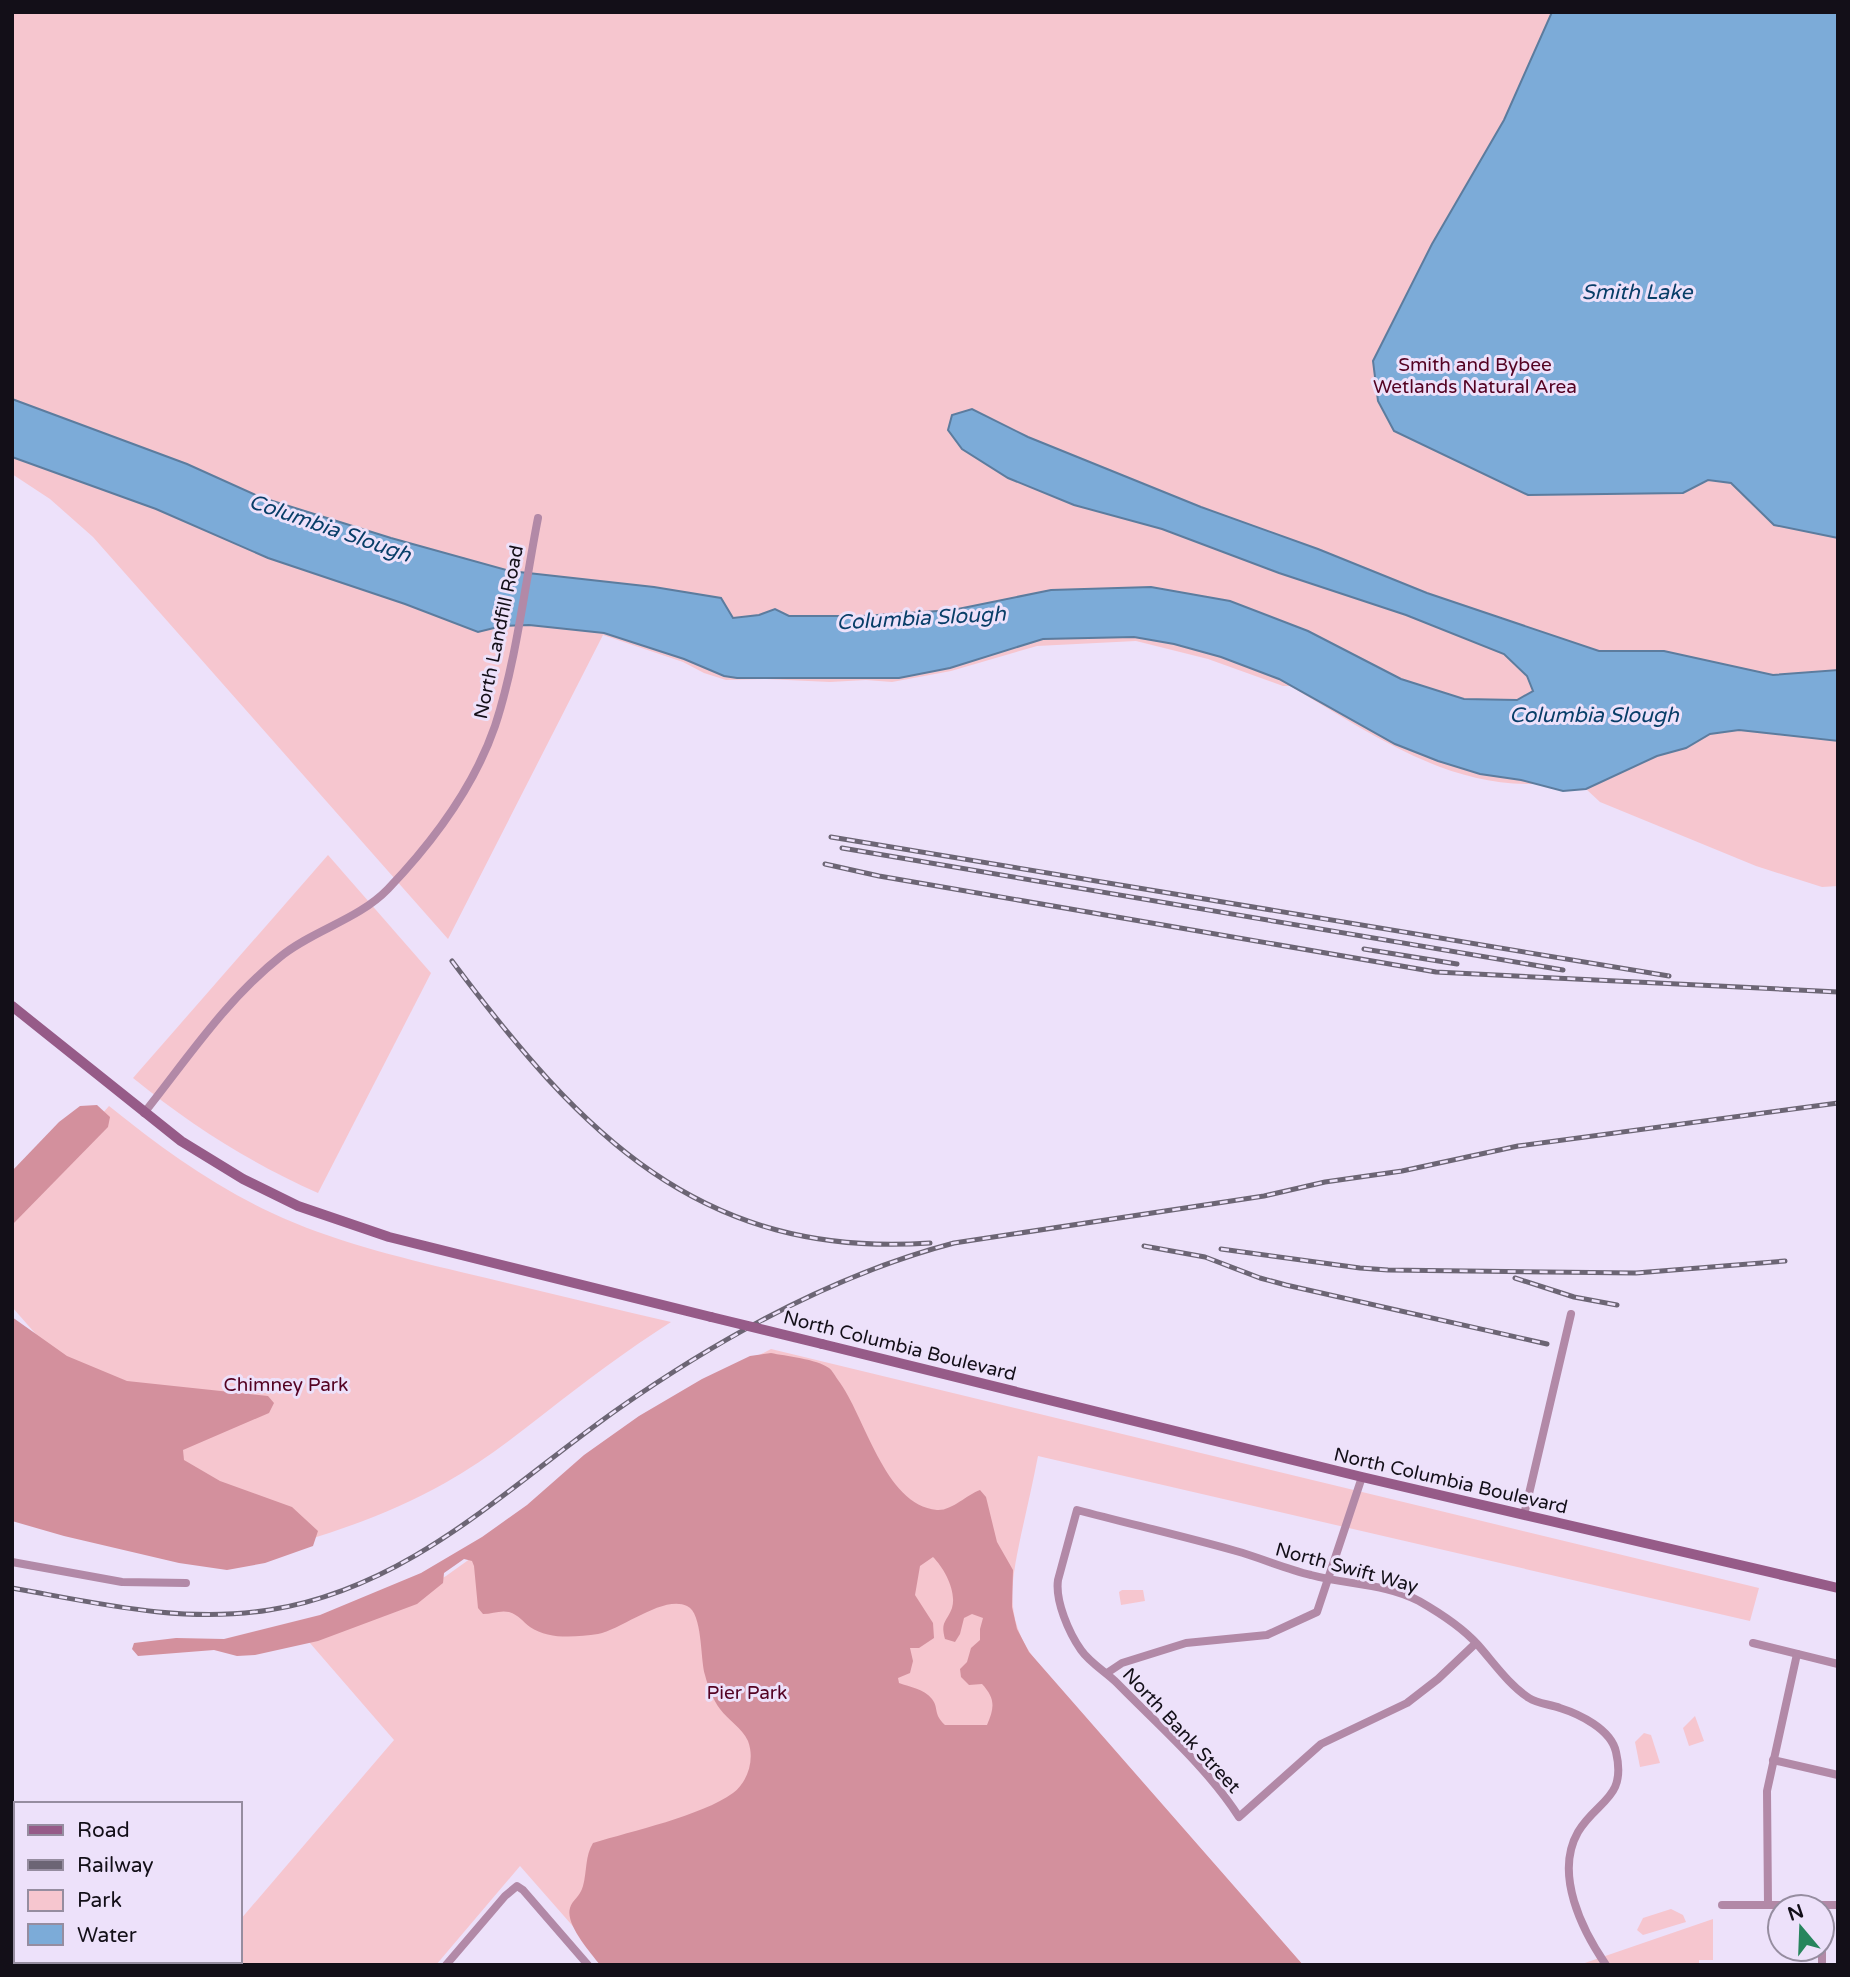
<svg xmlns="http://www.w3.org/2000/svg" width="1850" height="1977" font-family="'Varela Round',sans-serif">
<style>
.green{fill:#f6c6cf}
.forest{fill:#d3909d;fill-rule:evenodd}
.water{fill:#7cabd8;stroke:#5c7c9e;stroke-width:2}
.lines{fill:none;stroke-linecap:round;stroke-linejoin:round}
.minor{stroke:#b289a7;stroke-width:8}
.secondary{stroke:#965b88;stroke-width:10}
.rail-casing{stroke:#6c6574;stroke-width:5}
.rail{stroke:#ede1fa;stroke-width:2.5;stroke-dasharray:8;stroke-linecap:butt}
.secondary-bridge{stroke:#965b88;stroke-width:10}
.labels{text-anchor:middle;stroke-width:6;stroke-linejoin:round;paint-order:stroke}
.park-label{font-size:19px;fill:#540222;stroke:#ede1fa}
.street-label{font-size:19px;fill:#130f18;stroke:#ede1fa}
.water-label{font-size:21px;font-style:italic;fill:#083e68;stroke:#ede1fa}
</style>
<rect width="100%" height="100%" fill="#ede1fa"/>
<g class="green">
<path d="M12,12H1838V886L1822,887L1756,866L1600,802L1586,789L1616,776C1587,779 1559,783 1530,784C1441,785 1364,729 1290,686H1283L1208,659L1136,641L1037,646L951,671L892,682L866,680L830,682L766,679L726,680L704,673L683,662L603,635L448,939L93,537L50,499L12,474Z"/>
<path d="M328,855L431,973L318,1193C249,1162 192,1126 133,1078Z"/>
<path d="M109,1106C160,1147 212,1185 272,1213C334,1242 399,1257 465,1273C533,1289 602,1306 671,1322C627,1350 586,1381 545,1413C513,1438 481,1463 445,1483C380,1520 307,1541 235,1561L12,1307V1216Z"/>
<path d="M771,1349L1759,1588L1750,1621L1038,1456C1033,1482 1027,1508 1021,1535C1011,1584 1003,1619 1037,1662L1303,1965H607L520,1866L436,1965H201L204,1961H240V1920L394,1740L303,1635L425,1588L446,1576L742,1364Z"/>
<polygon points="1122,1590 1143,1590 1145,1601 1121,1605 1119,1592"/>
<polygon points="1695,1716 1704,1741 1689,1746 1683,1728"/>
<polygon points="1644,1733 1651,1735 1660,1763 1640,1767 1635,1742"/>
<polygon points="1671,1909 1683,1915 1686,1922 1643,1935 1637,1930 1643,1918"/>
<polygon points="1713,1919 1713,1960 1699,1960 1699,1965 1579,1965"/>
</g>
<g class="forest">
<polygon points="97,1105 110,1117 108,1127 12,1225 12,1171 59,1122 80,1106"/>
<polygon points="12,1317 67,1356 127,1381 268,1396 274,1403 269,1413 183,1450 184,1460 220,1481 292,1507 318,1531 313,1546 265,1563 227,1570 179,1563 64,1536 12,1521"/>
<path d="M771,1353C785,1356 817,1359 829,1368C832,1370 836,1377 838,1380C865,1415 884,1505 937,1510C952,1511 966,1495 980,1490L986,1497L997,1542L1013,1570L1012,1607L1017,1629L1029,1652L1303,1965H600C590,1952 565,1924 570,1908C572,1900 580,1897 583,1886C587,1871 585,1856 593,1843C632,1831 701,1816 733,1793C748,1782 755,1759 748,1741C742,1728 728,1720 720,1709C713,1700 708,1687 705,1675C700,1659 703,1613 687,1606C663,1595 623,1629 598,1634C576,1637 549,1640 530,1627C523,1622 519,1615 509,1612C500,1610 492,1614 483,1614L478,1608L474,1566L472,1561L464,1559L444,1573L443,1583L417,1604L318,1641L255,1655L237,1656L214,1650L138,1656L132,1649L134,1643L176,1638L224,1639L320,1615L421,1573L482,1537L527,1505L584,1455L639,1416L702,1379L750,1356ZM933,1557C944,1568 957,1591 952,1608C947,1622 940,1621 945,1639L955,1642L960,1634L964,1618L972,1614L983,1618L980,1629V1640L971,1648L967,1662L960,1669L961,1677L969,1685L982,1684C995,1698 995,1707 987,1725H945C933,1714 939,1708 932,1699C924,1689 910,1687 899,1683L898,1678L910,1673L913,1661L910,1648H919L934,1638L933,1623L915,1595L920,1566Z"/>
</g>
<g class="water">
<polygon points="1552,12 1838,12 1838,538 1774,525 1731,483 1708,480 1683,493 1528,495 1394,431 1378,401 1373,361 1432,244 1504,120"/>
<polygon points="12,399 187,464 260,497 391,538 510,571 654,587 721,598 733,618 759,615 775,609 789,616 862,616 953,610 1051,590 1151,587 1230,601 1308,631 1401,679 1464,699 1517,700 1533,691 1527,676 1504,654 1406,615 1279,573 1162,529 1074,505 1008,478 962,449 948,430 952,415 972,409 1028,437 1201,507 1318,549 1427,593 1599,651 1664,651 1773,675 1838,670 1838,741 1739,730 1710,734 1686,748 1657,756 1586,789 1563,791 1521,780 1480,774 1438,761 1395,744 1279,679 1221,657 1174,644 1134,637 1043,639 950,668 899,678 737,678 724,676 684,659 604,633 529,625 502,626 478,632 405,604 268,558 156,509 12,457"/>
</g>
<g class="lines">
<g class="minor">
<path d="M144,1113C187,1059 226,1000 280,957C313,930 358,920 388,889C432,843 474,787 495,726C516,663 525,584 538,518"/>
<polyline points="1524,1515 1571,1314"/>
<polyline points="12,1562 122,1582 186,1583"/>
<path d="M1476,1643L1438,1679L1407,1703L1321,1744L1239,1817C1206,1766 1159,1726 1117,1683C1106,1672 1090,1663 1081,1650C1069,1633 1055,1601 1058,1580L1077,1510C1130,1524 1183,1536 1236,1551C1261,1558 1286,1569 1311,1575C1347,1585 1385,1583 1419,1601C1440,1613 1462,1627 1478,1645C1494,1663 1509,1685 1529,1698C1538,1704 1550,1704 1560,1708C1579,1714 1611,1729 1616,1752C1627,1799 1597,1800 1578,1832C1554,1874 1582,1930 1606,1965"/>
<polyline points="1753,1643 1838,1664"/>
<polyline points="1107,1673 1122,1663 1186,1643 1267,1635 1317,1612 1362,1477"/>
<polyline points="1773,1760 1838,1775"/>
<polyline points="1722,1905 1838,1905"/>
<polyline points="1768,1905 1767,1791 1797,1654"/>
<polyline points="1822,1949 1822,1965"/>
<polyline points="446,1965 505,1896 517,1886 523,1890 588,1965"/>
</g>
<g class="secondary">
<polyline points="12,1006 181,1141 243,1179 298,1206 389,1237 711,1317"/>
<polyline points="822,1344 1362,1477 1838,1588"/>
</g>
<defs>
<g id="rail">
<polyline points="831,837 1669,976"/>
<polyline points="842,848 1563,970"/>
<polyline points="825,864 879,876 1436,972 1838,992"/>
<polyline points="1364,949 1457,964"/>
<path d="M452,961C580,1132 699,1259 930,1243"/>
<polyline points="1144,1246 1205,1257 1260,1278 1286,1285 1547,1344"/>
<polyline points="1221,1249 1360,1268 1388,1270 1636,1273 1785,1261"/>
<polyline points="1515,1278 1574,1297 1617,1305"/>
<path d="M12,1588C97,1603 183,1624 269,1610C410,1588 507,1487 618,1409C718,1339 836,1274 954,1243L1264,1196L1325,1182L1402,1171L1518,1146L1838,1103"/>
</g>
</defs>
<use href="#rail" class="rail-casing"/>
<use href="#rail" class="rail"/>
<polyline class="secondary-bridge" points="711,1317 822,1344"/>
</g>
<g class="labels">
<g class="park-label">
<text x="1475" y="371">Smith and Bybee<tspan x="1475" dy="22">Wetlands Natural Area</tspan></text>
<text x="286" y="1391">Chimney Park</text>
<text x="747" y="1699">Pier Park</text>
</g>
<g class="street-label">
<text transform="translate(498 632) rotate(-78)" y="7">North Landfill Road</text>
<text transform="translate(900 1345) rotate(14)" y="7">North Columbia Boulevard</text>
<text transform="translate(1451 1480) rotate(13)" y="7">North Columbia Boulevard</text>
<text transform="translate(1347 1567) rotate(15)" y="7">North Swift Way</text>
<text transform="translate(1182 1730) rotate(47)" y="7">North Bank Street</text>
</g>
<g class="water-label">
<text x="1637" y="299">Smith Lake</text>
<text transform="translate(330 528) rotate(19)" y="7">Columbia Slough</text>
<text transform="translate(921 618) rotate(-3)" y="7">Columbia Slough</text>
<text x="1594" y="722">Columbia Slough</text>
</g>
</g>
<rect width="1850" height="1977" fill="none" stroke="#130f18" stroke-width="28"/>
<rect x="14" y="1802" width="228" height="161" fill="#ede1fa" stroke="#968da0" stroke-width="2"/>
<rect x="28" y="1825" width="35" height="10" fill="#965b88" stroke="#968da0" stroke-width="2"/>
<text x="77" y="1837" font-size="21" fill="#130f18">Road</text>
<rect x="28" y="1860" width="35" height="10" fill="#6c6574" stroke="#968da0" stroke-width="2"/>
<text x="77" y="1872" font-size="21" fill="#130f18">Railway</text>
<rect x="28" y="1890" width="35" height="21" fill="#f6c6cf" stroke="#968da0" stroke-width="2"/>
<text x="77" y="1907" font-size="21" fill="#130f18">Park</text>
<rect x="28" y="1924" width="35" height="21" fill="#7cabd8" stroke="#968da0" stroke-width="2"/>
<text x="77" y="1942" font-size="21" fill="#130f18">Water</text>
<g transform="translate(1801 1928) rotate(341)"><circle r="33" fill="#ede1fa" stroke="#968da0" stroke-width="2"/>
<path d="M0-5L12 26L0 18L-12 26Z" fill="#27855d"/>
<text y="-10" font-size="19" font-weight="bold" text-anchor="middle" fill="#130f18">N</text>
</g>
</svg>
